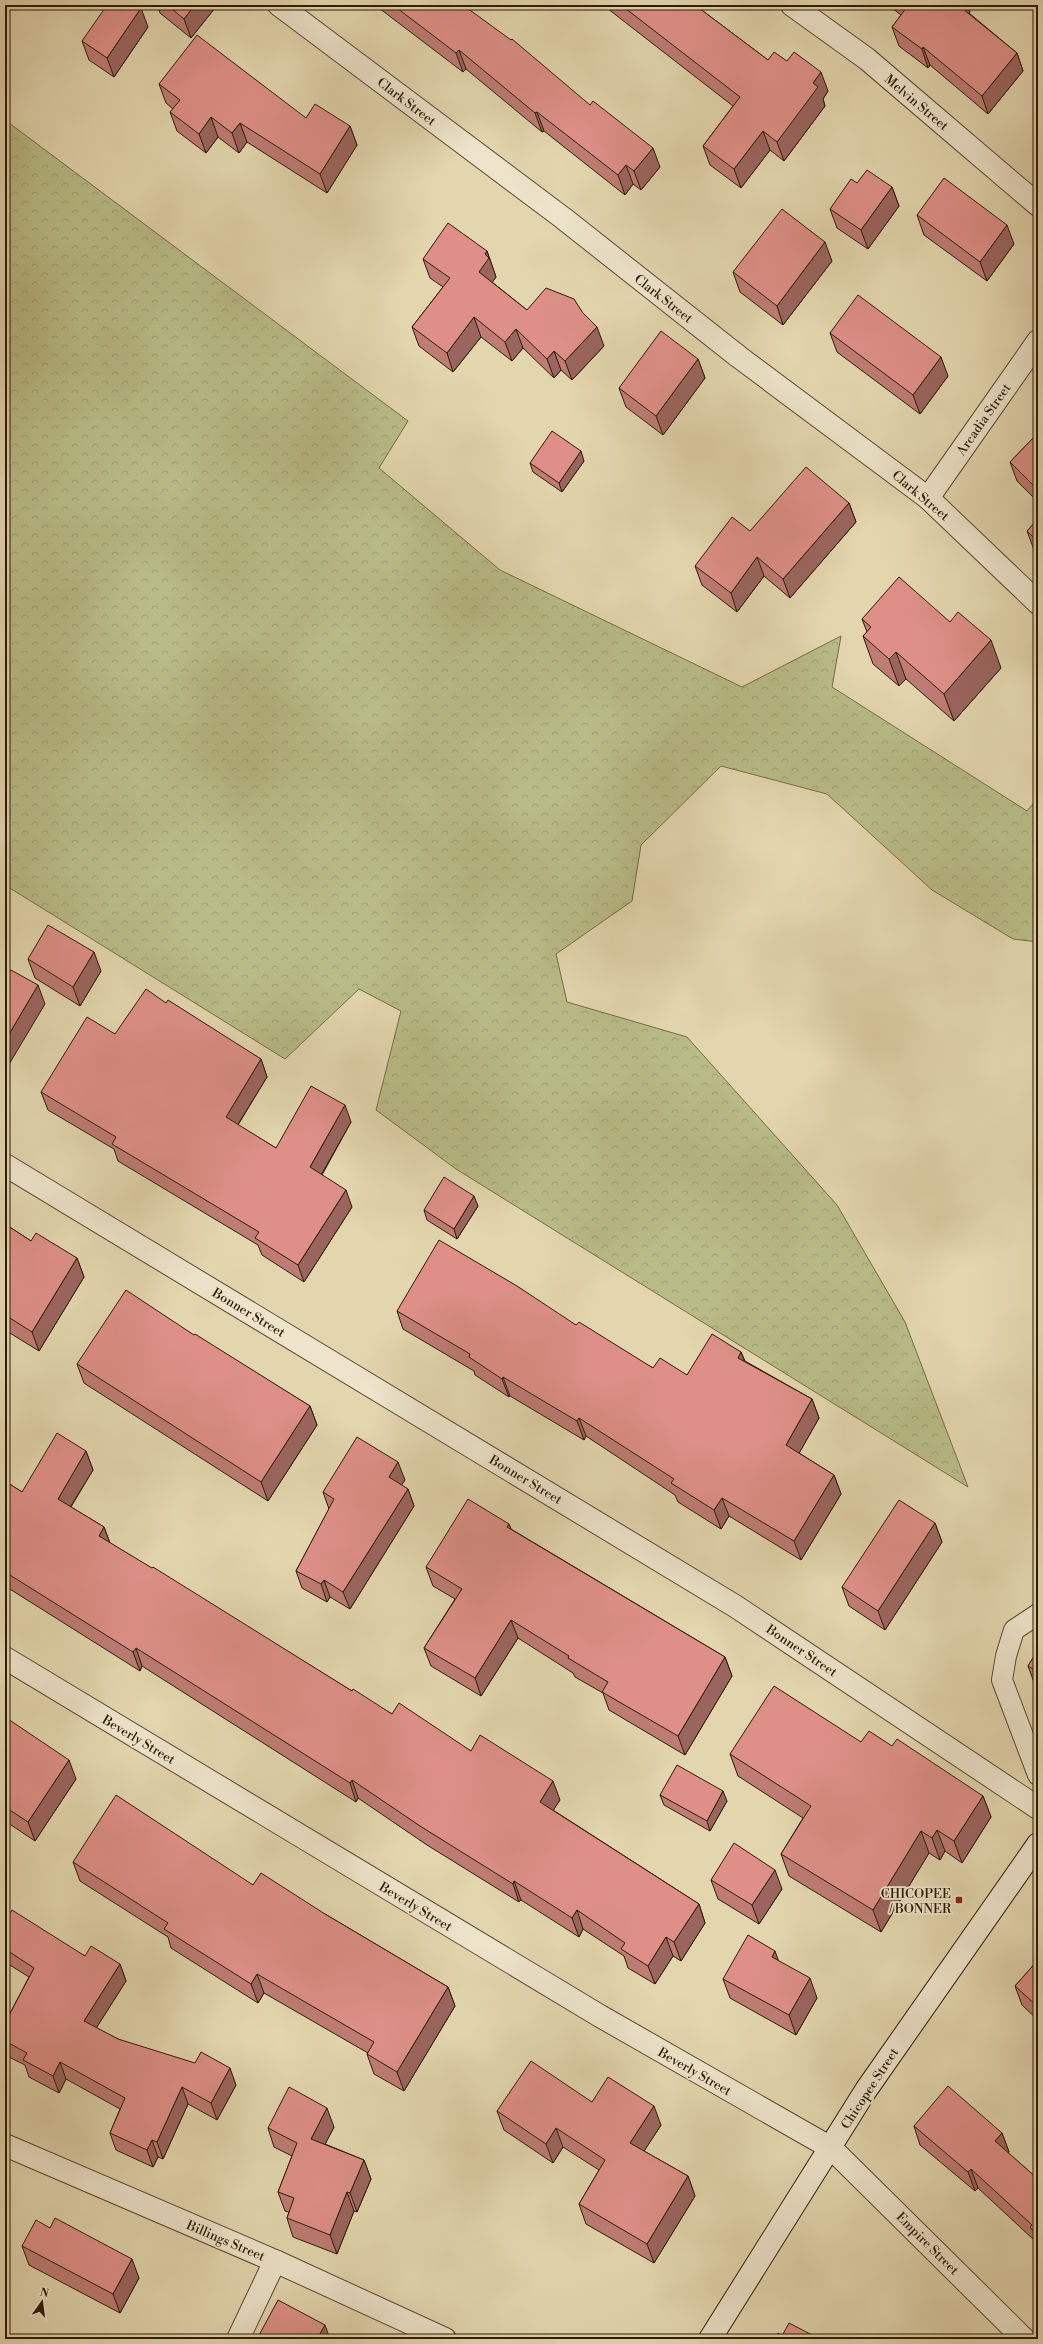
<svg xmlns="http://www.w3.org/2000/svg" width="1043" height="2344" font-family="'Libre Bodoni',serif">
<style>
.forest{fill:url(#forest-crowns);stroke:#746c46}
.lines{fill:none;stroke-linecap:round;stroke-linejoin:round}
.service-casing{stroke:#5b4a2f;stroke-width:22}
.minor-casing{stroke:#5b4a2f;stroke-width:24}
.secondary-casing{stroke:#2e1b04;stroke-width:24}
.service{stroke:#ede4cb;stroke-width:20}
.minor{stroke:#ede4cb;stroke-width:22}
.secondary{stroke:#ede4cb;stroke-width:22}
.wall{fill:#bf7c75;stroke:#2e1b04}
.shaded-wall{fill:#9b655f;stroke:#2e1b04}
.building{fill:#de9088;stroke:#2e1b04}
.poi-dot{fill:#8f2418;stroke:#ede4cb;stroke-width:1.5}
.labels{text-anchor:middle;stroke-width:3.5;stroke-linejoin:round;paint-order:stroke}
.street-label{font-size:13px;fill:#2e1b04;stroke:#ede4cb}
.poi-label{font-size:13px;fill:#2e1b04;stroke:#ede4cb;text-anchor:end}
</style>
<defs>
<pattern id="forest-crowns" width="20" height="18" patternUnits="userSpaceOnUse"><rect width="20" height="18" fill="#b9bc87"/><path d="M2 6a3 3 0 1 1 6 0M12 15a3 3 0 1 1 6 0" fill="none" stroke="#9fa173"/></pattern>
</defs>
<rect width="100%" height="100%" fill="#e3d6af"/>
<filter id="stains"><feTurbulence type="fractalNoise" baseFrequency=".005" numOctaves="4"/><feColorMatrix values="0 0 0 0 .2 0 0 0 0 .09 0 0 0 0 .02 0 0 0 .5 -.17"/></filter>
<radialGradient id="worn" r=".72"><stop offset=".6" stop-color="#630" stop-opacity="0"/><stop offset="1" stop-color="#630" stop-opacity=".3"/></radialGradient>
<polygon class="forest" points="5,120 408,421 379,468 500,570 742,687 841,636 832,687 1027,811 1038,798 1038,942 1013,939 932,890 827,794 721,766 641,845 632,901 556,954 567,1002 687,1037 837,1205 905,1322 968,1487 456,1169 376,1110 401,1011 359,989 285,1059 5,885"/>
<g class="lines">
<defs>
<polyline id="service" points="1038,1614 1014,1630 1006,1656 1002,1680 1038,1775"/>
<g id="minor">
<polyline points="279,5 563,218 739,357 928,498 1038,603"/>
<polyline points="792,5 867,59 1038,205"/>
<polyline points="928,498 1038,341"/>
<polyline points="5,1165 735,1606 1038,1808"/>
<polyline points="5,1658 600,2016 831,2148 1024,2339"/>
<polyline points="5,2145 275,2261 445,2339"/>
<polyline points="238,2339 275,2261"/>
</g>
<polyline id="secondary" points="710,2339 866,2090 1038,1844"/>
</defs>
<use href="#service" class="service-casing"/>
<use href="#minor" class="minor-casing"/>
<use href="#secondary" class="secondary-casing"/>
<use href="#service" class="service"/>
<use href="#minor" class="minor"/>
<use href="#secondary" class="secondary"/>
</g>
<g class="wall">
<polygon points="157,5 214,5 215,8 191,38 160,13"/>
<polygon points="375,5 463,5 660,167 641,190 633,184 625,195 544,131 542,132 466,69 463,72"/>
<polygon points="603,5 695,5 768,60 828,91 823,99 825,106 784,161 770,150 741,188 710,165 703,146 733,106"/>
<polygon points="888,5 967,5 970,12 969,13 1017,53 1023,71 988,114 930,65 928,68 899,46 892,27 901,15"/>
<polygon points="148,27 114,77 89,60 82,41"/>
<polygon points="159,84 306,118 350,126 357,145 327,193 247,142 239,153 218,137 206,153 177,131 170,112 173,109 166,103"/>
<polygon points="857,183 892,187 899,206 868,249 837,228 830,209"/>
<polygon points="917,215 1014,244 987,281 924,235"/>
<polygon points="487,251 496,277 492,282 527,310 604,346 572,380 561,370 554,378 523,348 512,361 481,337 453,372 419,346 412,327 443,287 430,278 423,259"/>
<polygon points="832,261 783,325 740,292 733,272"/>
<polygon points="830,333 948,376 920,414 837,352"/>
<polygon points="698,359 705,378 663,435 626,407 619,388"/>
<polygon points="1038,433 1038,502 1017,481 1010,462"/>
<polygon points="584,461 562,492 533,472 530,463"/>
<polygon points="849,503 856,522 790,598 764,576 737,612 702,585 695,566 750,531"/>
<polygon points="1038,519 1038,554 1034,550 1027,531"/>
<polygon points="862,619 1001,668 954,721 906,679 899,686 873,664 863,636 867,632"/>
<polygon points="28,959 101,971 80,1006 35,978"/>
<polygon points="166,1003 261,1059 267,1077 238,1125 276,1148 351,1122 322,1175 352,1207 304,1282 262,1255 258,1245 118,1161 114,1149 48,1110 41,1092 115,1034"/>
<polygon points="478,1206 457,1239 427,1220 424,1210"/>
<polygon points="5,1224 31,1241 77,1258 84,1277 39,1351 5,1330"/>
<polygon points="397,1311 576,1325 653,1368 687,1375 741,1352 745,1361 812,1399 819,1418 799,1453 834,1475 841,1494 801,1560 729,1516 721,1529 678,1502 675,1495 586,1436 584,1440 510,1396 509,1397 475,1375 474,1371 403,1329"/>
<polygon points="194,1335 310,1406 317,1425 268,1501 84,1383 77,1364"/>
<polygon points="86,1451 93,1470 71,1507 104,1527 110,1543 352,1691 392,1714 471,1751 560,1800 553,1810 699,1904 705,1923 681,1961 673,1956 655,1984 628,1968 624,1956 583,1929 579,1937 521,1900 519,1902 427,1845 358,1798 356,1802 142,1666 140,1671 5,1586 5,1481 22,1492"/>
<polygon points="405,1480 401,1485 408,1489 414,1506 350,1609 330,1597 327,1602 302,1588 296,1571 329,1509 323,1492"/>
<polygon points="935,1523 942,1542 885,1630 849,1606 842,1587"/>
<polygon points="509,1524 511,1529 725,1657 732,1676 685,1755 609,1710 603,1693 575,1677 573,1673 518,1638 481,1696 431,1666 424,1648 455,1599 433,1586 426,1567"/>
<polygon points="1038,1650 1038,1687 1035,1685 1028,1666"/>
<polygon points="5,1717 76,1779 35,1841 5,1821"/>
<polygon points="861,1742 892,1746 983,1796 991,1817 962,1863 945,1851 940,1860 929,1853 881,1932 789,1876 781,1854 803,1818 738,1776 730,1754"/>
<polygon points="660,1795 727,1801 710,1831 664,1805"/>
<polygon points="73,1862 253,1885 325,1914 448,1987 455,2006 404,2091 374,2074 367,2054 368,2053 264,1993 258,2003 171,1948 168,1937 80,1881"/>
<polygon points="711,1880 782,1889 759,1924 718,1899"/>
<polygon points="5,1920 85,1956 120,1964 126,1981 96,2028 118,2039 236,2085 217,2120 188,2104 163,2159 158,2157 153,2167 116,2150 110,2133 120,2109 66,2079 59,2093 29,2077 25,2065 5,2055 5,2023 29,1977 5,1962"/>
<polygon points="1038,1960 1038,2020 1022,2005 1015,1986"/>
<polygon points="779,1961 817,1998 796,2035 730,1998 723,1979"/>
<polygon points="592,2102 661,2125 644,2151 688,2176 695,2196 654,2263 586,2224 579,2204 599,2170 563,2147 553,2163 504,2130 497,2111"/>
<polygon points="914,2126 1002,2133 1009,2152 1008,2153 1038,2179 1038,2248 1034,2240 978,2188 975,2191 920,2145"/>
<polygon points="334,2127 325,2144 364,2160 371,2179 357,2212 354,2211 337,2254 293,2237 287,2218 289,2212 285,2211 278,2192 292,2156 274,2147 268,2128"/>
<polygon points="22,2246 139,2278 120,2313 29,2265"/>
</g>
<g class="shaded-wall">
<polygon points="195,5 214,5 215,8 191,38 184,19"/>
<polygon points="957,5 967,5 970,12 963,21"/>
<polygon points="141,8 148,27 114,77 107,58"/>
<polygon points="923,47 930,65 928,68 922,49"/>
<polygon points="459,50 466,69 463,72 456,53"/>
<polygon points="1017,53 1023,71 988,114 982,96"/>
<polygon points="821,72 828,91 823,99 825,106 784,161 777,142 813,83"/>
<polygon points="537,112 544,131 542,132 535,113"/>
<polygon points="211,117 218,137 206,153 199,134"/>
<polygon points="240,123 247,142 239,153 232,133"/>
<polygon points="350,126 357,145 327,193 320,174"/>
<polygon points="763,131 770,150 741,188 734,169"/>
<polygon points="653,148 660,167 641,190 634,171"/>
<polygon points="626,165 633,184 625,195 618,175"/>
<polygon points="892,187 899,206 868,249 861,230"/>
<polygon points="1007,225 1014,244 987,281 980,262"/>
<polygon points="825,242 832,261 783,325 777,306"/>
<polygon points="487,251 496,277 486,291 479,272 485,254"/>
<polygon points="474,317 481,337 453,372 447,353"/>
<polygon points="597,327 604,346 572,380 565,361"/>
<polygon points="516,329 523,348 512,361 505,342"/>
<polygon points="554,351 561,370 554,378 547,359"/>
<polygon points="941,357 948,376 920,414 913,395"/>
<polygon points="698,359 705,378 663,435 656,416"/>
<polygon points="581,451 584,461 562,492 559,483"/>
<polygon points="849,503 856,522 790,598 783,579"/>
<polygon points="757,557 764,576 737,612 731,593"/>
<polygon points="991,640 1001,668 954,721 944,694"/>
<polygon points="896,652 906,679 899,686 889,659"/>
<polygon points="94,952 101,971 80,1006 73,987"/>
<polygon points="38,985 45,1004 5,1071 5,1041"/>
<polygon points="261,1059 267,1077 232,1134 226,1117"/>
<polygon points="345,1105 351,1122 316,1184 310,1167"/>
<polygon points="346,1190 352,1207 304,1282 298,1265"/>
<polygon points="474,1196 478,1206 457,1239 454,1229"/>
<polygon points="77,1258 84,1277 39,1351 32,1332"/>
<polygon points="741,1352 748,1371 738,1358"/>
<polygon points="503,1377 510,1396 509,1397 502,1379"/>
<polygon points="812,1399 819,1418 793,1464 786,1445"/>
<polygon points="310,1406 317,1425 268,1501 261,1482"/>
<polygon points="579,1418 586,1436 584,1440 577,1421"/>
<polygon points="86,1451 93,1470 64,1517 58,1499"/>
<polygon points="398,1462 405,1480 395,1495 389,1477"/>
<polygon points="834,1475 841,1494 801,1560 794,1541"/>
<polygon points="408,1489 414,1506 350,1609 343,1592"/>
<polygon points="722,1498 729,1516 721,1529 714,1510"/>
<polygon points="935,1523 942,1542 885,1630 878,1611"/>
<polygon points="509,1524 516,1542 507,1527"/>
<polygon points="104,1527 111,1546 99,1536"/>
<polygon points="324,1580 330,1597 327,1602 321,1584"/>
<polygon points="511,1620 518,1638 481,1696 475,1678"/>
<polygon points="136,1648 142,1666 140,1671 133,1652"/>
<polygon points="725,1657 732,1676 685,1755 678,1736"/>
<polygon points="69,1760 76,1779 35,1841 28,1822"/>
<polygon points="352,1780 358,1798 356,1802 350,1783"/>
<polygon points="553,1781 560,1800 547,1820 540,1802"/>
<polygon points="723,1791 727,1801 710,1831 707,1821"/>
<polygon points="983,1796 991,1817 962,1863 954,1841"/>
<polygon points="937,1830 945,1851 940,1860 932,1838"/>
<polygon points="921,1831 929,1853 881,1932 873,1910"/>
<polygon points="775,1870 782,1889 759,1924 752,1905"/>
<polygon points="514,1881 521,1900 519,1902 513,1884"/>
<polygon points="699,1904 705,1923 681,1961 674,1942"/>
<polygon points="577,1910 583,1929 579,1937 572,1918"/>
<polygon points="666,1937 673,1956 655,1984 648,1966"/>
<polygon points="775,1951 782,1970 772,1957"/>
<polygon points="120,1964 126,1981 90,2038 84,2021"/>
<polygon points="257,1974 264,1993 258,2003 251,1984"/>
<polygon points="810,1978 817,1998 796,2035 789,2015"/>
<polygon points="448,1987 455,2006 404,2091 397,2072"/>
<polygon points="60,2062 66,2079 59,2093 53,2076"/>
<polygon points="230,2068 236,2085 217,2120 211,2103"/>
<polygon points="182,2087 188,2104 163,2159 157,2142"/>
<polygon points="654,2106 661,2125 637,2162 630,2143"/>
<polygon points="327,2108 334,2127 318,2158 311,2139"/>
<polygon points="556,2128 563,2147 553,2163 546,2144"/>
<polygon points="1002,2133 1009,2152 1002,2160 995,2141"/>
<polygon points="152,2140 158,2157 153,2167 147,2150"/>
<polygon points="364,2160 371,2179 357,2212 350,2193"/>
<polygon points="971,2169 978,2188 975,2191 968,2172"/>
<polygon points="688,2176 695,2196 654,2263 647,2244"/>
<polygon points="347,2192 354,2211 337,2254 330,2235"/>
<polygon points="132,2259 139,2278 120,2313 113,2294"/>
<polygon points="325,2325 330,2339 317,2339"/>
</g>
<g class="building">
<polygon points="107,5 137,5 141,8 107,58 82,41"/>
<polygon points="167,5 195,5 184,19"/>
<polygon points="393,5 463,5 511,40 512,39 590,105 593,101 653,148 634,171 626,165 618,175 537,112 535,113 459,50 456,53"/>
<polygon points="621,5 695,5 768,60 774,52 787,61 794,52 821,72 813,83 818,87 777,142 763,131 734,169 703,146 740,97"/>
<polygon points="904,5 958,5 1017,53 982,96 923,47 922,49 892,27 907,7"/>
<polygon points="197,35 306,118 315,104 350,126 320,174 240,123 232,133 211,117 199,134 170,112 180,100 159,84"/>
<polygon points="867,170 892,187 861,230 830,209 851,179 857,183"/>
<polygon points="944,178 1007,225 980,262 917,215"/>
<polygon points="782,209 825,242 777,306 733,272"/>
<polygon points="448,223 487,251 485,254 489,258 479,272 527,310 546,288 574,299 583,313 597,327 565,361 554,351 547,359 516,329 505,342 474,317 447,353 412,327 450,278 423,259"/>
<polygon points="858,295 941,357 913,395 830,333"/>
<polygon points="661,331 698,359 656,416 619,388"/>
<polygon points="552,431 581,451 559,483 530,463"/>
<polygon points="1038,433 1038,490 1010,462"/>
<polygon points="806,467 849,503 783,579 757,557 731,593 695,566 732,517 750,531"/>
<polygon points="1038,519 1038,542 1027,531"/>
<polygon points="899,577 950,622 958,612 991,640 944,694 896,652 889,659 863,636 871,627 862,619"/>
<polygon points="48,925 94,952 73,987 28,959"/>
<polygon points="11,970 38,985 5,1041 5,977 6,978"/>
<polygon points="146,989 166,1003 168,1000 261,1059 226,1117 276,1148 311,1086 345,1105 310,1167 346,1190 298,1265 255,1238 259,1232 112,1144 116,1137 41,1092 87,1017 115,1034"/>
<polygon points="444,1177 474,1196 454,1229 424,1210"/>
<polygon points="5,1224 31,1241 36,1233 77,1258 32,1332 5,1315"/>
<polygon points="439,1240 517,1286 576,1325 579,1322 653,1368 660,1358 687,1375 712,1334 741,1352 738,1358 812,1399 786,1445 834,1475 794,1541 722,1498 714,1510 671,1483 674,1479 579,1418 577,1421 503,1377 502,1379 469,1357 470,1354 397,1311"/>
<polygon points="126,1290 194,1335 195,1334 310,1406 261,1482 77,1364"/>
<polygon points="57,1433 86,1451 58,1499 104,1527 99,1536 152,1568 153,1567 352,1691 353,1689 392,1714 399,1703 471,1751 480,1735 553,1781 540,1802 699,1904 674,1942 666,1937 648,1966 621,1949 625,1943 577,1910 572,1918 514,1881 513,1884 420,1826 352,1780 350,1783 136,1648 133,1652 5,1572 5,1481 22,1492"/>
<polygon points="357,1437 398,1462 389,1477 408,1489 343,1592 324,1580 321,1584 296,1571 334,1499 323,1492"/>
<polygon points="468,1499 509,1524 507,1527 725,1657 678,1736 602,1692 608,1682 568,1658 569,1656 511,1620 475,1678 424,1648 462,1589 426,1567"/>
<polygon points="899,1500 935,1523 878,1611 842,1587"/>
<polygon points="1038,1650 1038,1672 1028,1666"/>
<polygon points="774,1686 861,1742 869,1731 892,1746 897,1739 983,1796 954,1841 937,1830 932,1838 921,1831 873,1910 781,1854 811,1806 730,1754"/>
<polygon points="5,1717 69,1760 28,1822 5,1807"/>
<polygon points="677,1765 723,1791 707,1821 660,1795"/>
<polygon points="116,1795 253,1885 261,1873 325,1914 448,1987 397,2072 367,2054 374,2042 257,1974 251,1984 164,1929 168,1923 73,1862"/>
<polygon points="734,1843 775,1870 752,1905 711,1880"/>
<polygon points="12,1910 85,1956 91,1946 120,1964 84,2021 118,2039 195,2063 201,2052 230,2068 211,2103 182,2087 157,2142 152,2140 147,2150 110,2133 125,2098 60,2062 53,2076 23,2060 27,2053 5,2041 5,2023 34,1968 5,1949 5,1920"/>
<polygon points="748,1935 775,1951 772,1957 810,1978 789,2015 723,1979"/>
<polygon points="1038,1960 1038,2007 1015,1986"/>
<polygon points="531,2061 592,2102 608,2077 654,2106 630,2143 688,2176 647,2244 579,2204 605,2160 556,2128 546,2144 497,2111"/>
<polygon points="948,2086 1002,2133 995,2141 1038,2179 1038,2237 1030,2227 1032,2225 971,2169 968,2172 914,2126"/>
<polygon points="289,2087 327,2108 311,2139 364,2160 350,2193 347,2192 330,2235 287,2218 294,2198 278,2192 297,2143 268,2128"/>
<polygon points="55,2218 132,2259 113,2294 22,2246 36,2220 50,2228"/>
<polygon points="278,2300 325,2325 317,2339 257,2339"/>
<polygon points="789,2323 820,2339 775,2339 778,2333 782,2336"/>
</g>
<rect class="poi-dot" x="955" y="1896" width="8" height="8" rx="2"/>
<g class="labels">
<g class="street-label">
<text transform="translate(407 101) rotate(37)" y="5">Clark Street</text>
<text transform="translate(917 102) rotate(40)" y="5">Melvin Street</text>
<text transform="translate(664 298) rotate(38)" y="5">Clark Street</text>
<text transform="translate(983 419) rotate(-55)" y="5">Arcadia Street</text>
<text transform="translate(921 495) rotate(40)" y="5">Clark Street</text>
<text transform="translate(249 1312) rotate(31)" y="5">Bonner Street</text>
<text transform="translate(526 1479) rotate(31)" y="5">Bonner Street</text>
<text transform="translate(802 1650) rotate(34)" y="5">Bonner Street</text>
<text transform="translate(139 1739) rotate(31)" y="5">Beverly Street</text>
<text transform="translate(416 1906) rotate(31)" y="5">Beverly Street</text>
<text transform="translate(695 2071) rotate(30)" y="5">Beverly Street</text>
<text transform="translate(869 2088) rotate(-57)" y="5">Chicopee Street</text>
<text transform="translate(226 2240) rotate(23)" y="5">Billings Street</text>
<text transform="translate(928 2243) rotate(45)" y="5">Empire Street</text>
</g>
<g class="poi-label">
<text x="951" y="1898">CHICOPEE<tspan x="951" dy="15">/ BONNER</tspan></text>
</g>
</g>
<rect width="1043" height="2344" fill="none" stroke="#e3d6af" stroke-width="20"/>
<rect x="6" y="6" width="1031" height="2332" fill="none" stroke="#2e1b04" stroke-width="2"/>
<rect x="10" y="10" width="1023" height="2324" fill="none" stroke="#2e1b04"/>
<g transform="translate(42 2302) rotate(14)" stroke="#ede4cb" stroke-width="3" paint-order="stroke">
<path d="M0-3L7 15L0 10L-7 15Z" fill="#2e1b04"/>
<text y="-6" font-size="11" font-weight="bold" text-anchor="middle" fill="#2e1b04">N</text>
</g>
<rect width="100%" height="100%" filter="url(#stains)"/>
<rect width="100%" height="100%" fill="url(#worn)"/>
</svg>
